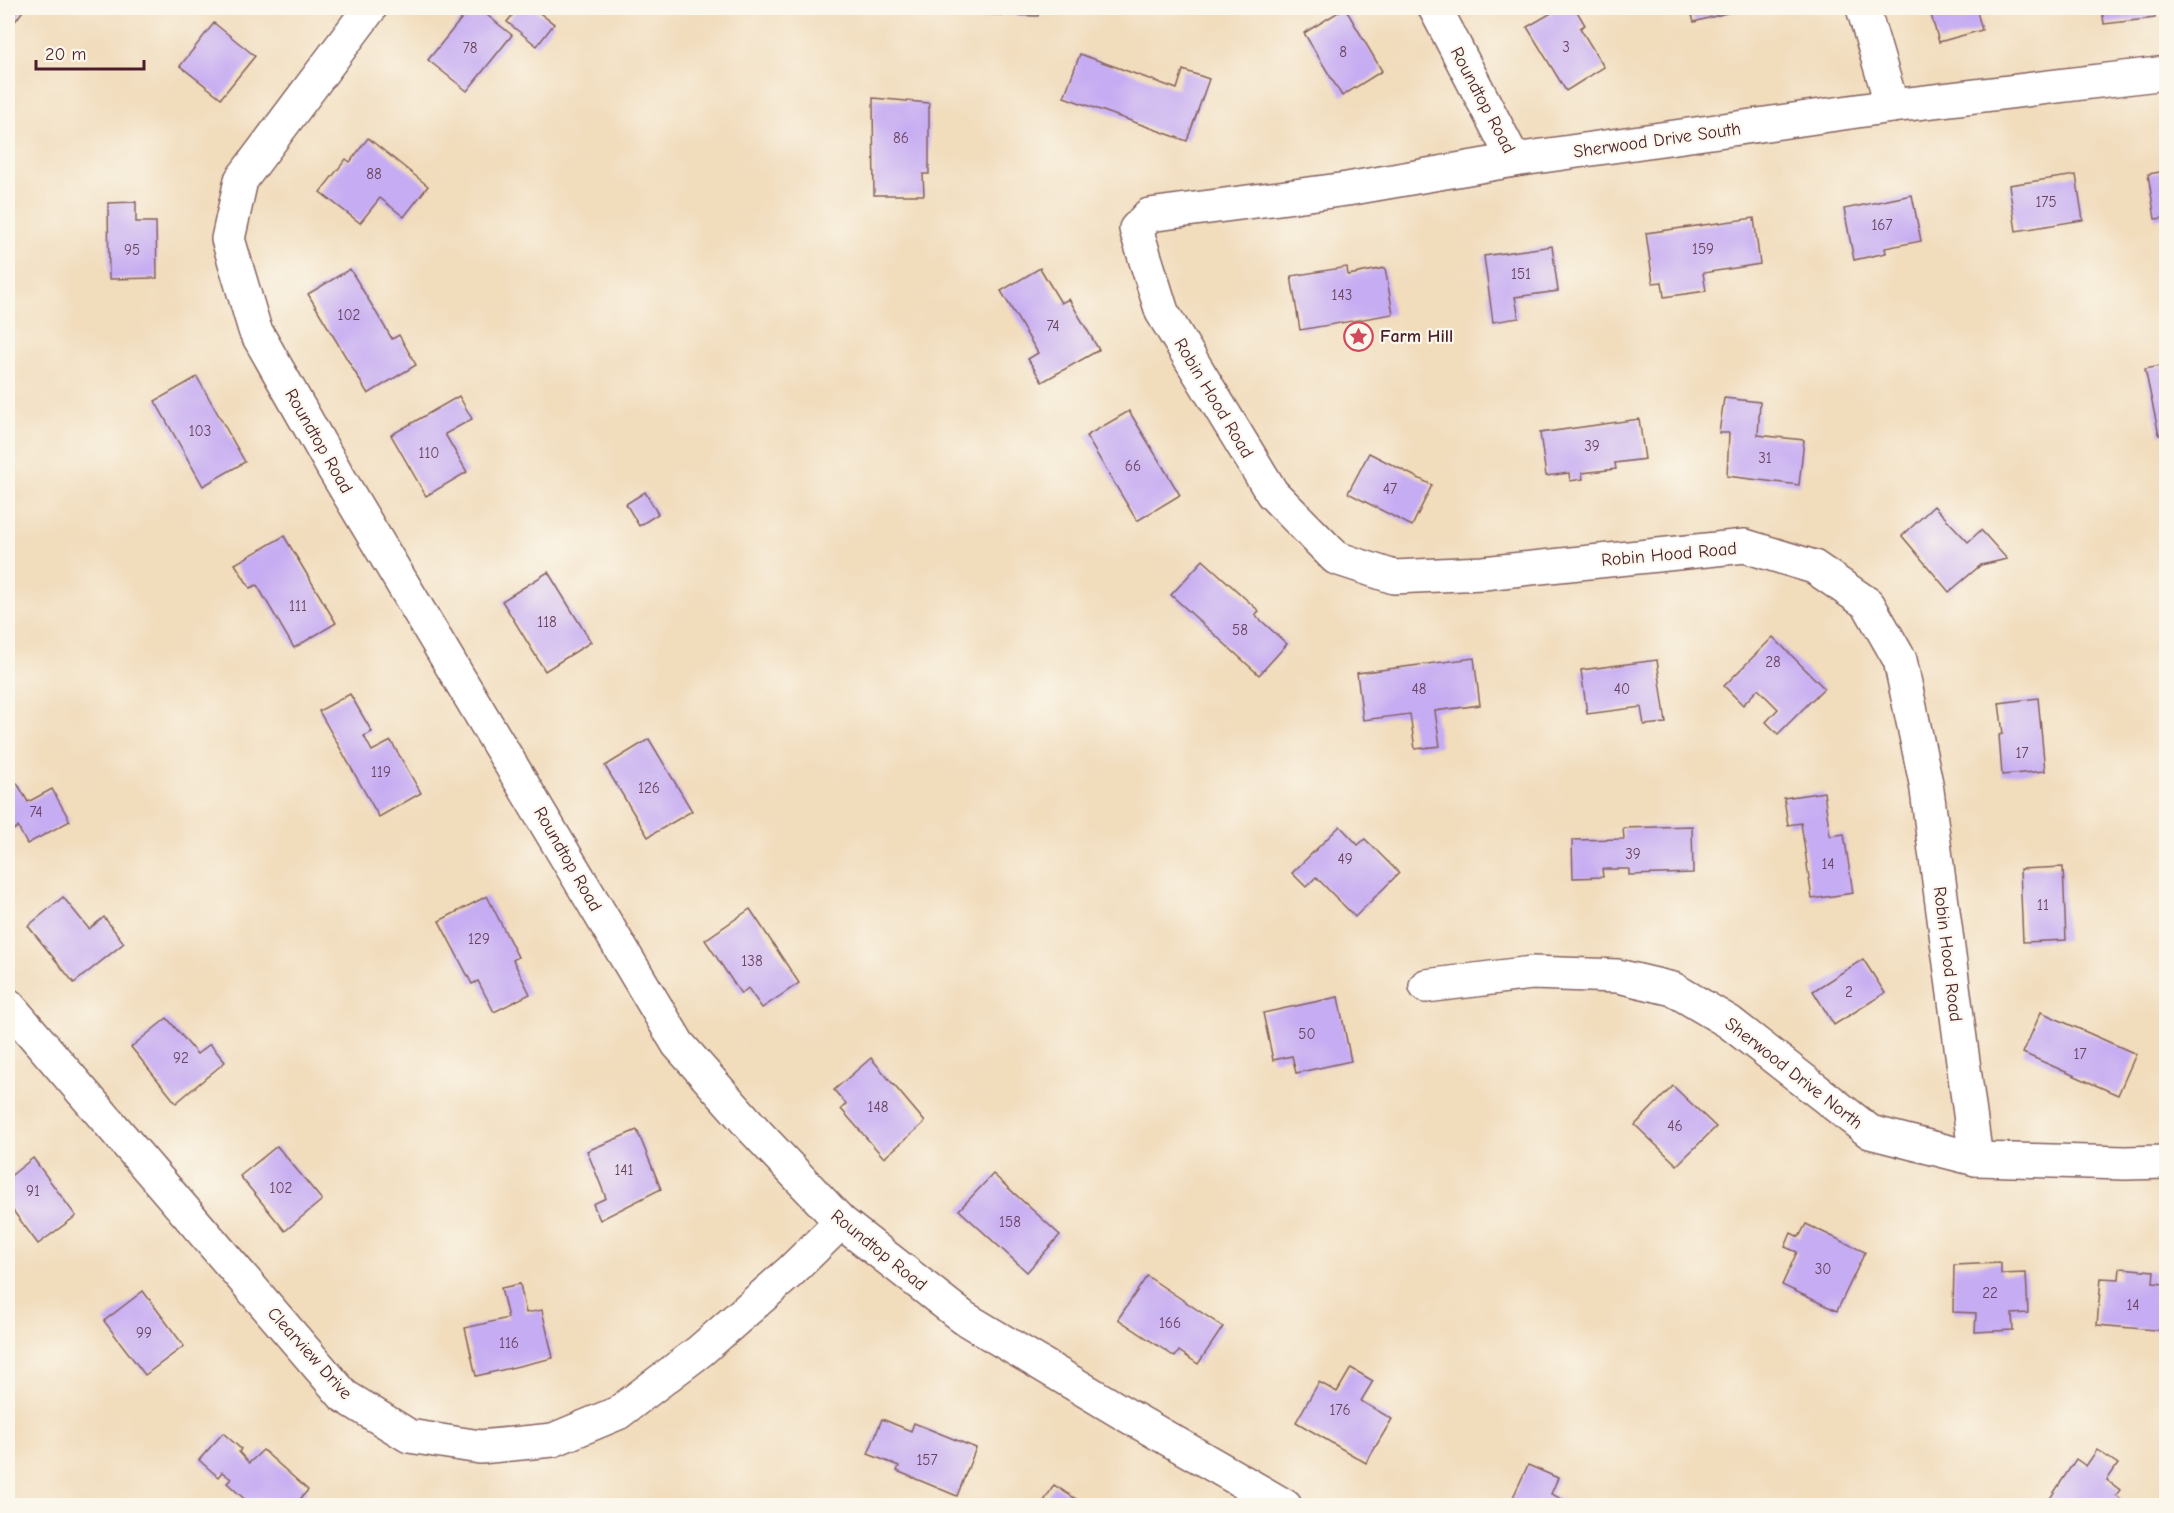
<svg xmlns="http://www.w3.org/2000/svg" width="2174" height="1513" font-family="'Comic Neue',sans-serif">
<style>
.building{fill:#c6acf2}
.lines{fill:none;stroke-linecap:round;stroke-linejoin:round}
.street-casing{stroke:#84615e;stroke-width:36}
.street{stroke:#fff;stroke-width:33}
.labels{text-anchor:middle;stroke-width:4.5;stroke-linejoin:round;paint-order:stroke}
.number-label{font-size:15px;fill:#69425d}
.street-label{font-size:18px;fill:#4a1f2b;stroke:#fbf7ec}
.poi-label{font-size:18px;font-weight:bold;fill:#4a1f2b;stroke:#fbf7ec;text-anchor:start}
</style>
<rect width="100%" height="100%" fill="#fbf7ec"/>
<filter id="ink" filterUnits="userSpaceOnUse"><feTurbulence type="fractalNoise" baseFrequency=".0167" numOctaves="2"/><feDisplacementMap in="SourceGraphic" scale="12" xChannelSelector="R" yChannelSelector="G"/><feConvolveMatrix kernelMatrix="1 2 1 2 8 2 1 2 1" color-interpolation-filters="sRGB"/></filter>
<filter id="wash" filterUnits="userSpaceOnUse"><feTurbulence type="fractalNoise" baseFrequency=".008" numOctaves="4" result="noise"/><feDisplacementMap in="SourceGraphic" scale="24" xChannelSelector="R" yChannelSelector="G"/><feGaussianBlur stdDeviation="1.35" result="paint"/><feColorMatrix in="noise" values="0 0 0 0 0 0 0 0 0 0 0 0 0 0 0 0 0 1.4 0 .05"/><feComposite in="paint" operator="in"/></filter>
<g filter="url(#wash)">
<rect width="100%" height="100%" fill="#f1dcbc"/>
<g id="blocks">
<g class="building">
<polygon points="8,8 25,8 8,31"/>
<polygon points="470,8 478,8 512,35 467,91 428,60"/>
<polygon points="518,8 533,8 554,24 537,46 507,22"/>
<polygon points="908,8 1039,8 1038,16 908,12"/>
<polygon points="1345,8 1382,71 1342,96 1304,33"/>
<polygon points="1560,8 1575,8 1585,25 1580,28 1604,67 1566,91 1527,27"/>
<polygon points="1690,8 1744,8 1694,22"/>
<polygon points="1929,8 1976,8 1982,30 1939,42"/>
<polygon points="2102,8 2154,8 2155,18 2104,24"/>
<polygon points="214,23 255,56 221,98 180,66"/>
<polygon points="1080,54 1177,89 1183,70 1209,79 1187,141 1064,97"/>
<polygon points="873,98 929,103 929,174 923,174 924,195 874,195"/>
<polygon points="368,138 428,186 404,217 380,198 360,223 320,192 346,159 350,162"/>
<polygon points="2166,171 2166,218 2155,219 2148,174"/>
<polygon points="2076,175 2083,220 2016,231 2009,185"/>
<polygon points="1912,195 1921,241 1885,248 1886,253 1854,260 1844,209"/>
<polygon points="136,202 136,222 156,222 157,278 109,279 108,203"/>
<polygon points="1754,218 1760,264 1703,273 1706,291 1664,297 1662,282 1653,283 1646,233"/>
<polygon points="1552,246 1558,291 1515,297 1519,318 1493,322 1484,256"/>
<polygon points="1347,267 1348,275 1385,268 1393,314 1300,330 1291,276"/>
<polygon points="1040,268 1061,303 1069,299 1099,350 1042,382 1028,359 1038,353 1001,291"/>
<polygon points="350,269 392,339 399,335 416,365 368,394 308,294"/>
<polygon points="2166,365 2166,433 2159,435 2145,369"/>
<polygon points="197,377 245,462 203,486 155,401"/>
<polygon points="459,396 472,419 445,434 467,472 426,496 391,435"/>
<polygon points="1724,398 1760,402 1758,435 1804,440 1799,485 1727,476 1729,433 1719,433"/>
<polygon points="1129,411 1180,495 1137,521 1086,436"/>
<polygon points="1639,419 1645,459 1615,463 1616,469 1582,473 1583,479 1570,481 1569,473 1546,476 1540,433"/>
<polygon points="1369,453 1432,485 1412,526 1348,493"/>
<polygon points="645,492 658,514 639,526 626,504"/>
<polygon points="1934,506 1968,542 1981,530 2007,559 1981,565 1949,592 1902,536"/>
<polygon points="284,536 336,623 294,648 257,585 250,588 235,564"/>
<polygon points="1203,560 1259,611 1255,615 1287,644 1259,675 1171,595"/>
<polygon points="548,572 591,642 545,671 502,601"/>
<polygon points="1773,637 1824,688 1778,734 1766,722 1778,709 1758,689 1743,705 1724,686"/>
<polygon points="1474,658 1480,705 1435,711 1440,746 1415,749 1410,714 1363,720 1357,673"/>
<polygon points="1657,660 1666,723 1644,725 1641,707 1587,714 1581,670"/>
<polygon points="350,694 372,732 364,736 372,751 391,741 421,793 379,817 319,711"/>
<polygon points="2038,698 2045,771 2002,775 1999,735 2003,734 1999,703"/>
<polygon points="649,739 692,811 648,837 605,766"/>
<polygon points="17,783 28,802 52,789 70,821 27,844 18,827 8,833 8,789"/>
<polygon points="1824,792 1830,836 1844,834 1853,893 1812,899 1801,823 1788,825 1784,798"/>
<polygon points="1340,826 1358,845 1365,839 1399,873 1355,917 1316,877 1306,887 1292,873"/>
<polygon points="1692,826 1693,873 1629,875 1629,869 1602,869 1603,877 1573,878 1572,840 1624,839 1623,828"/>
<polygon points="2063,867 2066,940 2023,942 2020,869"/>
<polygon points="487,896 518,957 513,960 530,994 494,1012 478,981 472,984 439,921"/>
<polygon points="63,897 89,929 104,917 124,943 74,983 28,926"/>
<polygon points="750,909 799,983 762,1008 748,988 741,994 705,940"/>
<polygon points="1863,959 1885,993 1834,1025 1813,991"/>
<polygon points="1338,997 1351,1061 1296,1073 1292,1056 1273,1060 1263,1013"/>
<polygon points="2041,1012 2136,1054 2118,1095 2023,1053"/>
<polygon points="167,1018 197,1054 210,1044 225,1062 176,1103 131,1047"/>
<polygon points="871,1058 925,1122 884,1158 841,1109 846,1104 834,1090"/>
<polygon points="1673,1086 1716,1127 1677,1165 1635,1125"/>
<polygon points="637,1130 661,1189 600,1220 593,1204 606,1198 587,1151"/>
<polygon points="277,1146 322,1200 285,1231 240,1176"/>
<polygon points="33,1158 76,1216 38,1244 8,1204 8,1178"/>
<polygon points="993,1174 1060,1235 1027,1272 959,1210"/>
<polygon points="1806,1224 1865,1252 1837,1311 1782,1285 1797,1252 1785,1247 1791,1233 1799,1237"/>
<polygon points="2001,1263 2001,1274 2026,1273 2028,1313 2012,1314 2013,1330 1975,1332 1976,1313 1953,1312 1954,1265"/>
<polygon points="2120,1268 2154,1271 2153,1283 2166,1284 2166,1331 2097,1325 2101,1278 2119,1279"/>
<polygon points="1147,1276 1223,1327 1198,1364 1179,1351 1175,1357 1118,1319"/>
<polygon points="520,1284 526,1313 542,1310 553,1358 476,1376 465,1328 508,1318 501,1288"/>
<polygon points="143,1291 184,1346 145,1375 104,1321"/>
<polygon points="1351,1368 1373,1381 1361,1401 1392,1419 1366,1463 1296,1422 1319,1382 1337,1392"/>
<polygon points="882,1419 911,1431 914,1423 976,1448 957,1496 897,1471 899,1466 868,1454"/>
<polygon points="223,1433 241,1449 239,1452 249,1463 263,1450 308,1490 294,1506 252,1506 227,1483 231,1479 222,1472 218,1477 199,1460"/>
<polygon points="2097,1450 2118,1464 2107,1480 2120,1490 2116,1495 2131,1506 2045,1506 2076,1459 2086,1466"/>
<polygon points="1528,1465 1558,1478 1551,1494 1577,1506 1509,1506"/>
<polygon points="1054,1485 1087,1506 1041,1506"/>
<polygon points="691,1501 692,1506 677,1506 677,1505"/>
</g>
</g>
</g>
<g filter="url(#ink)">
<use href="#blocks" fill-opacity="0" stroke="#84615e" stroke-width="1.5"/>
<g class="lines">
<defs>
<g id="street">
<polyline points="370,8 241,180 228,239 255,330 335,471 678,1044 755,1131 841,1222 964,1318 1123,1413 1285,1506"/>
<polyline points="1435,8 1514,160"/>
<polyline points="1863,8 1892,106"/>
<polyline points="1426,986 1532,973 1618,976 1673,989 1729,1022 1870,1132 1976,1159 2125,1163 2166,1162"/>
<polyline points="8,1005 344,1396 409,1436 480,1447 553,1440 618,1413 700,1351 790,1272 841,1222"/>
<polyline points="1976,1159 1926,783 1900,660 1868,604 1814,567 1745,546 1483,573 1394,577 1336,558 1272,493 1162,312 1136,229 1149,215 1347,189 1514,160 1892,106 2166,73"/>
</g>
</defs>
<use href="#street" class="street-casing"/>
<use href="#street" class="street"/>
</g>
</g>
<defs>
<symbol id="sight-ring" viewBox="-11 -11 22 22"><circle r="9.5" fill="#fbf7ec" stroke="#d1495b" stroke-width="1.5"/><path d="M0-6L1.8-2.2L6-1.7L2.9 1.2L3.7 5.4L0 3.3L-3.7 5.4L-2.9 1.2L-6-1.7L-1.8-2.2Z" fill="#d1495b"/></symbol>
</defs>
<g fill-rule="evenodd">
<use href="#sight-ring" x="1342" y="320" width="33" height="33"/>
</g>
<g class="labels">
<g class="number-label">
<text x="1566" y="52">3</text>
<text x="470" y="53">78</text>
<text x="1343" y="57">8</text>
<text x="901" y="143">86</text>
<text x="374" y="179">88</text>
<text x="2046" y="207">175</text>
<text x="1882" y="230">167</text>
<text x="1703" y="254">159</text>
<text x="132" y="255">95</text>
<text x="1521" y="279">151</text>
<text x="1342" y="300">143</text>
<text x="349" y="320">102</text>
<text x="1053" y="331">74</text>
<text x="200" y="436">103</text>
<text x="1592" y="451">39</text>
<text x="429" y="458">110</text>
<text x="1765" y="463">31</text>
<text x="1133" y="471">66</text>
<text x="1390" y="494">47</text>
<text x="298" y="611">111</text>
<text x="547" y="627">118</text>
<text x="1240" y="635">58</text>
<text x="1773" y="667">28</text>
<text x="1419" y="694">48</text>
<text x="1622" y="694">40</text>
<text x="2022" y="758">17</text>
<text x="381" y="777">119</text>
<text x="649" y="793">126</text>
<text x="36" y="817">74</text>
<text x="1633" y="859">39</text>
<text x="1345" y="864">49</text>
<text x="1828" y="869">14</text>
<text x="2043" y="910">11</text>
<text x="479" y="944">129</text>
<text x="752" y="966">138</text>
<text x="1849" y="997">2</text>
<text x="1307" y="1039">50</text>
<text x="2080" y="1059">17</text>
<text x="181" y="1063">92</text>
<text x="878" y="1112">148</text>
<text x="1675" y="1131">46</text>
<text x="624" y="1175">141</text>
<text x="281" y="1193">102</text>
<text x="33" y="1196">91</text>
<text x="1010" y="1227">158</text>
<text x="1823" y="1274">30</text>
<text x="1990" y="1298">22</text>
<text x="2133" y="1310">14</text>
<text x="1170" y="1328">166</text>
<text x="144" y="1338">99</text>
<text x="509" y="1348">116</text>
<text x="1340" y="1415">176</text>
<text x="927" y="1465">157</text>
</g>
<g class="street-label">
<text transform="translate(1483 100) rotate(62)" y="6">Roundtop Road</text>
<text transform="translate(1657 140) rotate(-8)" y="6">Sherwood Drive South</text>
<text transform="translate(1214 398) rotate(59)" y="6">Robin Hood Road</text>
<text transform="translate(319 441) rotate(60)" y="6">Roundtop Road</text>
<text transform="translate(1669 554) rotate(-5)" y="6">Robin Hood Road</text>
<text transform="translate(568 859) rotate(60)" y="6">Roundtop Road</text>
<text transform="translate(1948 954) rotate(83)" y="6">Robin Hood Road</text>
<text transform="translate(1794 1073) rotate(38)" y="6">Sherwood Drive North</text>
<text transform="translate(879 1250) rotate(39)" y="6">Roundtop Road</text>
<text transform="translate(310 1353) rotate(48)" y="6">Clearview Drive</text>
</g>
<g class="poi-label">
<text x="1380" y="342">Farm Hill</text>
</g>
</g>
<rect width="2174" height="1513" fill="none" stroke="#fbf7ec" stroke-width="30"/>
<path d="M36 60v9h108v-9" fill="none" stroke="#4a1f2b" stroke-width="3"/>
<text x="45" y="60" font-size="18" fill="#4a1f2b" stroke="#fbf7ec" stroke-width="4.5" paint-order="stroke">20 m</text>
</svg>
